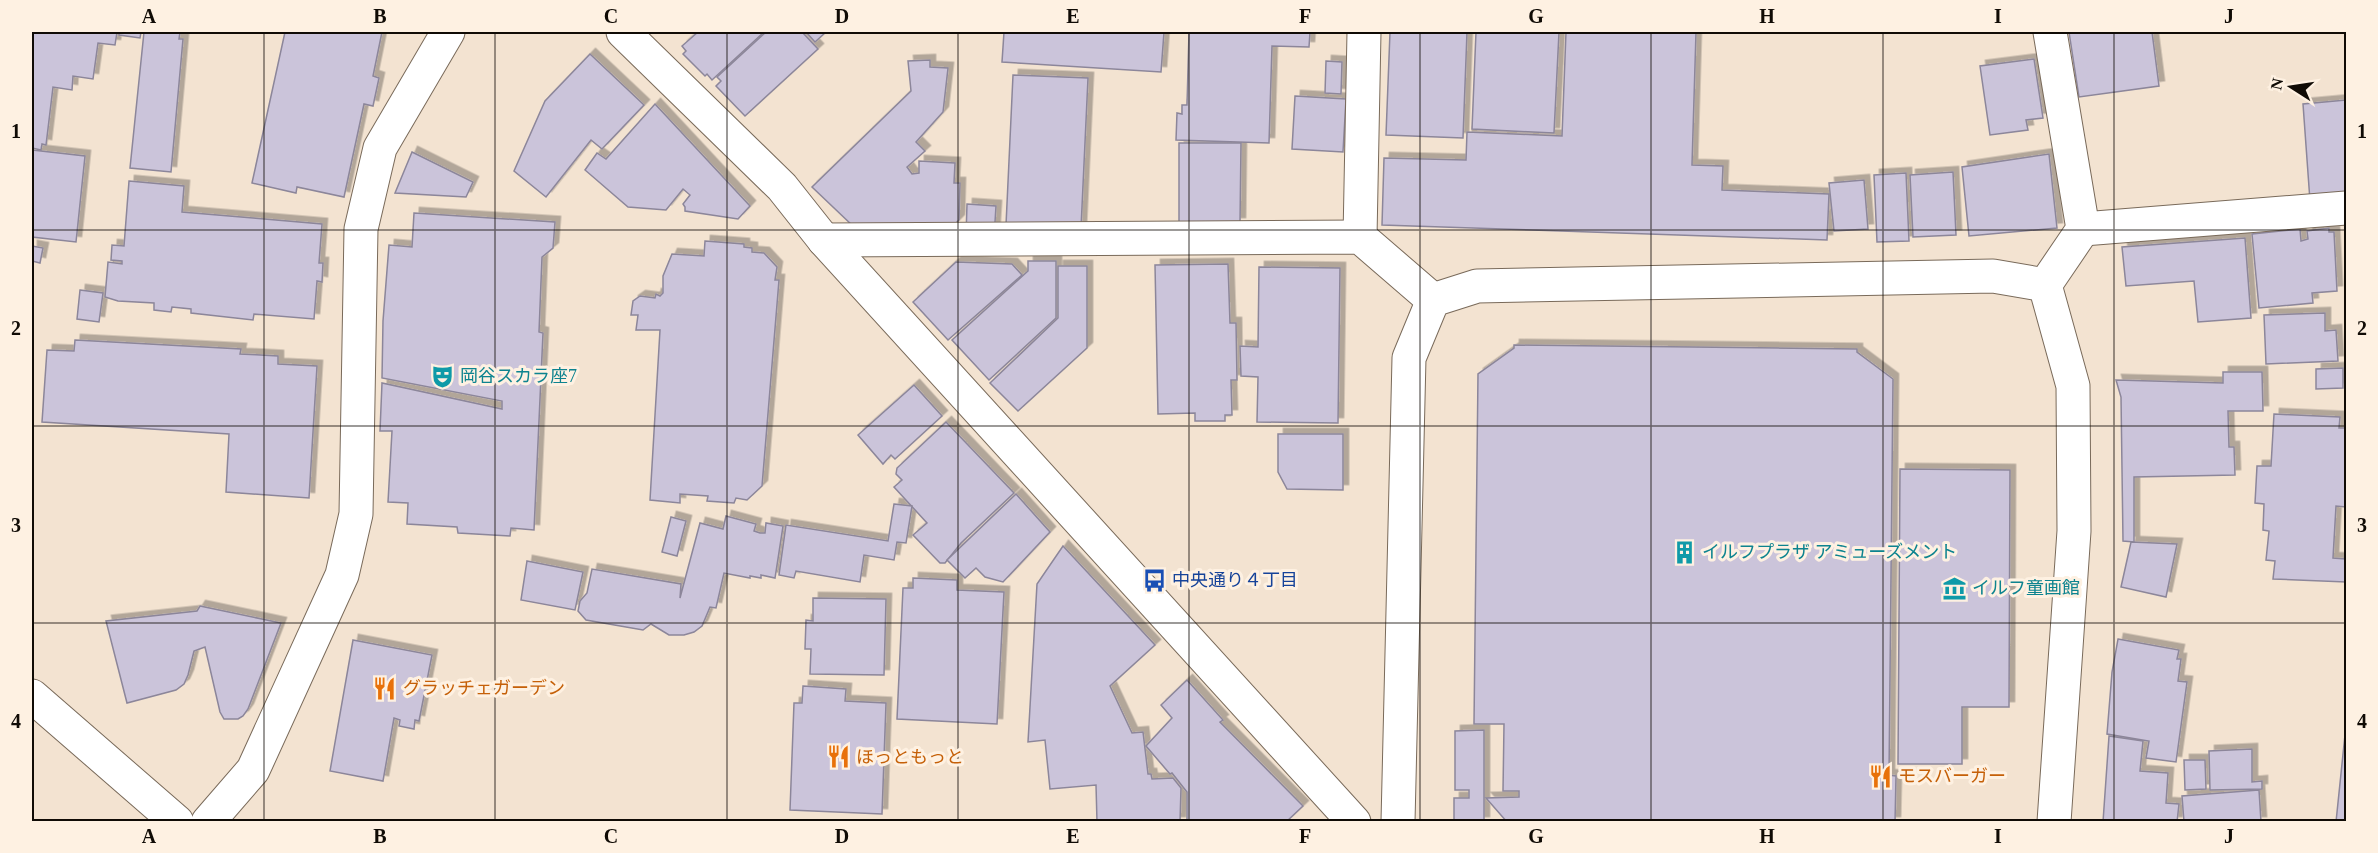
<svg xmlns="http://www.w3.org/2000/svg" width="2378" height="853" font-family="'Times New Roman','Noto Sans JP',serif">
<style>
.building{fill:#cbc4da;stroke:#8c869a;stroke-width:1.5;filter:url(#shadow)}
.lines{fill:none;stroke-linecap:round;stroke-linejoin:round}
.minor-casing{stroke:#796a5a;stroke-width:35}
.minor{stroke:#fff;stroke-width:33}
.grid{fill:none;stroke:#100b05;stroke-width:1.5;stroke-opacity:0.55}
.labels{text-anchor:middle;stroke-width:6;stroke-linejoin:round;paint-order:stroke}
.culture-label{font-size:18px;fill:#0d838f;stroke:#fef1e2;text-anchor:start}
.transit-label{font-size:18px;fill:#164399;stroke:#fef1e2;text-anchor:start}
.food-label{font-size:18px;fill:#c56008;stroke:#fef1e2;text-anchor:start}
.neatline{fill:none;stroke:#100b05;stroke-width:2}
.grid-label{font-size:20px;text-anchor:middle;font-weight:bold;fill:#100b05}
</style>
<defs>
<filter id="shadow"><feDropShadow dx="5.5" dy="-5.5" stdDeviation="0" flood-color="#0004"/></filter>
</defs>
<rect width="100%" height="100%" fill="#f3e3d1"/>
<g class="building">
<polygon points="32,32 117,32 115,45 98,43 93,79 73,76 72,90 53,87 46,145 42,144 41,150 32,148"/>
<polygon points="119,32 141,32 140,38 119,35"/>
<polygon points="144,32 180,32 179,39 183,39 171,172 130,168"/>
<polygon points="285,32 382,32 373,76 379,78 373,106 364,104 344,197 297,187 296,193 252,183"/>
<polygon points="698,32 764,32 712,80 707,74 705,76 683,54 686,51 682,46"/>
<polygon points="766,32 802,32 818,49 745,116 716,86 721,81 717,77"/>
<polygon points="806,32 826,32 815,42"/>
<polygon points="1004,32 1164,32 1161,72 1002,62"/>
<polygon points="1189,32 1310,32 1309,47 1272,46 1269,143 1176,140 1177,113 1182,114 1182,105 1187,105"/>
<polygon points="1390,32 1467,32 1463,138 1386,135"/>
<polygon points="1476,32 1559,32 1554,133 1472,129"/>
<polygon points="1566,32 1696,32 1692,165 1723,166 1722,190 1829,194 1827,240 1382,225 1384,158 1466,160 1467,132 1562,136"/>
<polygon points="2069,32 2152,32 2159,86 2079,97"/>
<polygon points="590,54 644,105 602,149 591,140 546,197 514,171 545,101"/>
<polygon points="2034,59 2043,118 2026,120 2028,130 1990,135 1980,66"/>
<polygon points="930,60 930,67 948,68 943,112 916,142 925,151 907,167 912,174 919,173 919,161 955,163 954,183 960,183 959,220 952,227 854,227 812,187 911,91 908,61"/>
<polygon points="1326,61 1342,62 1341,94 1325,93"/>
<polygon points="1013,75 1088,78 1081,228 1006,225"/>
<polygon points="1295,96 1346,99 1343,152 1292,149"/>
<polygon points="2346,100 2346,198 2310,201 2303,104"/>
<polygon points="655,104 750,206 738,219 685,211 685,207 683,204 690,195 683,189 666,210 628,207 585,170 597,153 606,159"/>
<polygon points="1179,143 1241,143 1240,223 1179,223"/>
<polygon points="32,150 85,156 76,242 32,237"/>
<polygon points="412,152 473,182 466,197 395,193"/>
<polygon points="2049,154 2057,228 1969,236 1962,167"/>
<polygon points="1953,172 1956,235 1913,237 1910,175"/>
<polygon points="1906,173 1909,241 1877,242 1874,175"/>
<polygon points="1864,180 1868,229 1834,231 1829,183"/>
<polygon points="129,181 184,186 182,212 322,224 319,263 323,263 322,282 317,281 314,319 254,314 253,320 191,313 191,309 172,307 171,312 154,310 154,303 118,301 105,297 108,262 122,264 122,261 111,260 112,245 124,246"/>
<polygon points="967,204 996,206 994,238 966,236"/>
<polygon points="414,213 555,222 553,248 542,257 539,332 543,333 534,530 511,528 510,536 458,533 457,527 407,524 408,503 388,502 392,431 380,431 382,383 502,409 502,401 382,378 383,321 389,245 412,247"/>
<polygon points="2329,228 2329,232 2334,232 2337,291 2312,293 2313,303 2259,308 2252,234 2300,229 2301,241 2308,239 2307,231"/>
<polygon points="2245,238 2251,318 2198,322 2194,281 2126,286 2122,247"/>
<polygon points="705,241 744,244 744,247 752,248 752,252 764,253 777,267 775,280 779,280 762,486 747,500 736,498 734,503 707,501 708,496 680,494 680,503 650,500 660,330 636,330 638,315 631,315 633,301 640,296 655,298 656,294 660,296 663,293 663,276 672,254 704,256"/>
<polygon points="32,246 43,248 40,263 32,261"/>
<polygon points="1028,261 1056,261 1056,318 989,380 952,340 1028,271"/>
<polygon points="956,262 1012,264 1022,275 948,340 913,302"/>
<polygon points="1228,264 1230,323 1236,323 1237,380 1231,380 1232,415 1225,415 1225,421 1195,421 1195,413 1158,414 1155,265"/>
<polygon points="1058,266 1087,266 1087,348 1018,411 990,383 1058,318"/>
<polygon points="1259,267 1340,268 1338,423 1257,422 1258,377 1241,376 1240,346 1258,347"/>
<polygon points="80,290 103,293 99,322 77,319"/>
<polygon points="2325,313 2325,331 2336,330 2338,361 2266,364 2264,315"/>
<polygon points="75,340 241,349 240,354 278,356 278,364 317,366 309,498 226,492 229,434 42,422 47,350 74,351"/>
<polygon points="1514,345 1857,349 1857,352 1893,379 1889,775 1896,776 1895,822 1507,822 1486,798 1519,797 1519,791 1503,791 1504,724 1474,724 1478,374 1514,348"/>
<polygon points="2343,368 2343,388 2316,389 2316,369"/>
<polygon points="2223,372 2262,372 2263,411 2228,411 2229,447 2234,447 2235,475 2134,477 2134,542 2123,541 2121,397 2116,380 2223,383"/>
<polygon points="914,385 942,416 895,459 891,455 883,464 858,435"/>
<polygon points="2274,414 2340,417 2339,428 2346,428 2346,507 2336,506 2333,558 2346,559 2346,582 2273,579 2275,561 2266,560 2269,531 2263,530 2264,504 2255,503 2257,466 2271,466"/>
<polygon points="946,422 1014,493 961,543 945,563 940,563 913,535 927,523 894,487 902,480 896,474 897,468"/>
<polygon points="1278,434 1343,434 1343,490 1287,489 1278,472"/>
<polygon points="1900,469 2010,470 2009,707 1962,707 1962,764 1898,764"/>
<polygon points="1016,494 1050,532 1003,582 985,577 976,568 965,578 947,560"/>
<polygon points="894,504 912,506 906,543 897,542 894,560 864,555 860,582 796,571 794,578 779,575 786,525 888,541"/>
<polygon points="726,516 756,524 754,531 760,533 765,533 766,523 783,526 775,578 761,575 761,578 750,576 750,578 724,573 716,608 710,607 702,626 694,632 684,635 669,635 651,624 643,630 586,620 578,611 580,601 587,593 592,569 681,584 680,598 700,523 723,529"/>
<polygon points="671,517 686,521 677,556 662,552"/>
<polygon points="2131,542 2177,544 2166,597 2121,587"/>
<polygon points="1063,546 1155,645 1110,686 1132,733 1143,732 1148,774 1151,774 1152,779 1173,778 1181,788 1180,822 1097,822 1096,785 1050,789 1045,740 1028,742 1037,584"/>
<polygon points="527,561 583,572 575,610 521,600"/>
<polygon points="913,578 957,580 957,590 1004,592 997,724 897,719 903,588 913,588"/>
<polygon points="813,598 886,599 884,675 810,674 811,649 805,649 806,620 813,621"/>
<polygon points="200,606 281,623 248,709 243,716 238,719 224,719 220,712 205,647 194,651 188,675 184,684 176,690 127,703 106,621 197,611"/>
<polygon points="2118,639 2179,650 2177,659 2181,659 2178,681 2187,682 2176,762 2146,758 2149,741 2107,734 2112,672"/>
<polygon points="353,640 432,655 419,721 415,720 414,729 399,726 400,720 394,718 383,781 330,771"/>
<polygon points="1187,680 1223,720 1220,722 1303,806 1286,822 1187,822 1187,792 1172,773 1170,774 1146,746 1172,718 1161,705"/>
<polygon points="803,686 846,689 845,701 886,703 882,814 790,810 794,703 802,703"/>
<polygon points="2346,725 2346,822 2336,822"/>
<polygon points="1484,730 1484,822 1454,822 1454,798 1469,798 1469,790 1455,790 1455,731"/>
<polygon points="2109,736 2143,741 2140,771 2168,773 2166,803 2179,804 2177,822 2103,822"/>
<polygon points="2252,749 2252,782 2262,781 2262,789 2210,790 2209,751"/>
<polygon points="2184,760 2205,760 2206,789 2185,790"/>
<polygon points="2259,790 2261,822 2184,822 2182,796"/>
</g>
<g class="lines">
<defs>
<g id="minor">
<polyline points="623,32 782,187 824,240 1354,822"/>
<polyline points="2083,229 2346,208"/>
<polyline points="1360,237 1364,32"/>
<polyline points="824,240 1360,237 1433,300"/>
<polyline points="2045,285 2083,229 2050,32"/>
<polyline points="32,696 177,822"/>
<polyline points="208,822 253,770 342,575 356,514 361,229 380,148 448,32"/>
<polyline points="1398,822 1409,358 1433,300 1477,286 1993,276 2045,285 2073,386 2074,531 2054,822"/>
</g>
</defs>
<use href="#minor" class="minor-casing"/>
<use href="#minor" class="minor"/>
</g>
<path class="grid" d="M264,32V822M495,32V822M727,32V822M958,32V822M1189,32V822M1420,32V822M1651,32V822M1883,32V822M2114,32V822M32,230H2346M32,426H2346M32,623H2346"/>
<defs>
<symbol id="theatre-bare" viewBox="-9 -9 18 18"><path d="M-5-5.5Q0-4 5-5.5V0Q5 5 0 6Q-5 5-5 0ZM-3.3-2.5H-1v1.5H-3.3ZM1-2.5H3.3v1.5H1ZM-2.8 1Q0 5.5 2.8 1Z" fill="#0f9aa8" stroke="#fef1e2" stroke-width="2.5" paint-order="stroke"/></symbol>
<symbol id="building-bare" viewBox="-9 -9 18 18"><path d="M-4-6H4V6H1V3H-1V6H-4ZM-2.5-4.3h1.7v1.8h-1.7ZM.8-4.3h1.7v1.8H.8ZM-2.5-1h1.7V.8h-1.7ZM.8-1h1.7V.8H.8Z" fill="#0f9aa8" stroke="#fef1e2" stroke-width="2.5" paint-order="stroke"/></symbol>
<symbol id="bus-bare" viewBox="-9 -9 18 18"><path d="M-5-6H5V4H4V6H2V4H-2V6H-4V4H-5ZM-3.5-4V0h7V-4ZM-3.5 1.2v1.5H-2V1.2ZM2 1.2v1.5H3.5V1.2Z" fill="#1a4fb4" stroke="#fef1e2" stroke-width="2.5" paint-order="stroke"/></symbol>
<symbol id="museum-bare" viewBox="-9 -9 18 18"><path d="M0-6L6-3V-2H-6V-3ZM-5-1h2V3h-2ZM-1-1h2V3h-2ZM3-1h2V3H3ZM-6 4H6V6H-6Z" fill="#0f9aa8" stroke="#fef1e2" stroke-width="2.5" paint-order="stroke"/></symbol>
<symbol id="restaurant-bare" viewBox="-9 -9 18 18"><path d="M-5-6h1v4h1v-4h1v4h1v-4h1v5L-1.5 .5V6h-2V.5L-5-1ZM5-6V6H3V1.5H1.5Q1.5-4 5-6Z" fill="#e8710a" stroke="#fef1e2" stroke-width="2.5" paint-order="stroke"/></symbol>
</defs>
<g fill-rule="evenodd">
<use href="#theatre-bare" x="426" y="360" width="33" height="33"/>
<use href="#building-bare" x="1668" y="536" width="33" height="33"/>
<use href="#bus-bare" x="1138" y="564" width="33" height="33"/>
<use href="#museum-bare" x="1938" y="572" width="33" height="33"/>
<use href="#restaurant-bare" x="368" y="672" width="33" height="33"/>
<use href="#restaurant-bare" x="822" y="740" width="33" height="33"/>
<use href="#restaurant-bare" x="1864" y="760" width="33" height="33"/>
</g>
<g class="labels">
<g class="culture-label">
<text x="460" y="382">岡谷スカラ座7</text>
<text x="1702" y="558">イルフプラザ アミューズメント</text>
<text x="1972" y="594">イルフ童画館</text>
</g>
<g class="transit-label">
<text x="1172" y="586">中央通り４丁目</text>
</g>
<g class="food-label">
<text x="403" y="694">グラッチェガーデン</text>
<text x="856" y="763">ほっともっと</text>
<text x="1898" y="782">モスバーガー</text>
</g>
</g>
<rect width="2378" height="853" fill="none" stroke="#fef1e2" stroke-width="66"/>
<g transform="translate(2291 87) rotate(282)" stroke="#fef1e2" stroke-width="4.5" paint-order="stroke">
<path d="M0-4.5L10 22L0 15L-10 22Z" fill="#100b05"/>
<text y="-9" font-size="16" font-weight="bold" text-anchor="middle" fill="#100b05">N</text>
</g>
<rect x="33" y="33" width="2312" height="787" class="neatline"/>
<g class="grid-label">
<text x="149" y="23">A</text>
<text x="380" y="23">B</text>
<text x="611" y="23">C</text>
<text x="842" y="23">D</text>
<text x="1073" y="23">E</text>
<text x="1305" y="23">F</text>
<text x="1536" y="23">G</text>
<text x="1767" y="23">H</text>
<text x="1998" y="23">I</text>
<text x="2229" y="23">J</text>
<text x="16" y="138">1</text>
<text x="2362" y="138">1</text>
<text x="16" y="335">2</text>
<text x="2362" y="335">2</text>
<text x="16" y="532">3</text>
<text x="2362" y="532">3</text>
<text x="16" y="728">4</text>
<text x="2362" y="728">4</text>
<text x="149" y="843">A</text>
<text x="380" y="843">B</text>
<text x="611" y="843">C</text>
<text x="842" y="843">D</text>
<text x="1073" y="843">E</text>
<text x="1305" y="843">F</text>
<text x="1536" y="843">G</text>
<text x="1767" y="843">H</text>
<text x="1998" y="843">I</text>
<text x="2229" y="843">J</text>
</g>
</svg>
